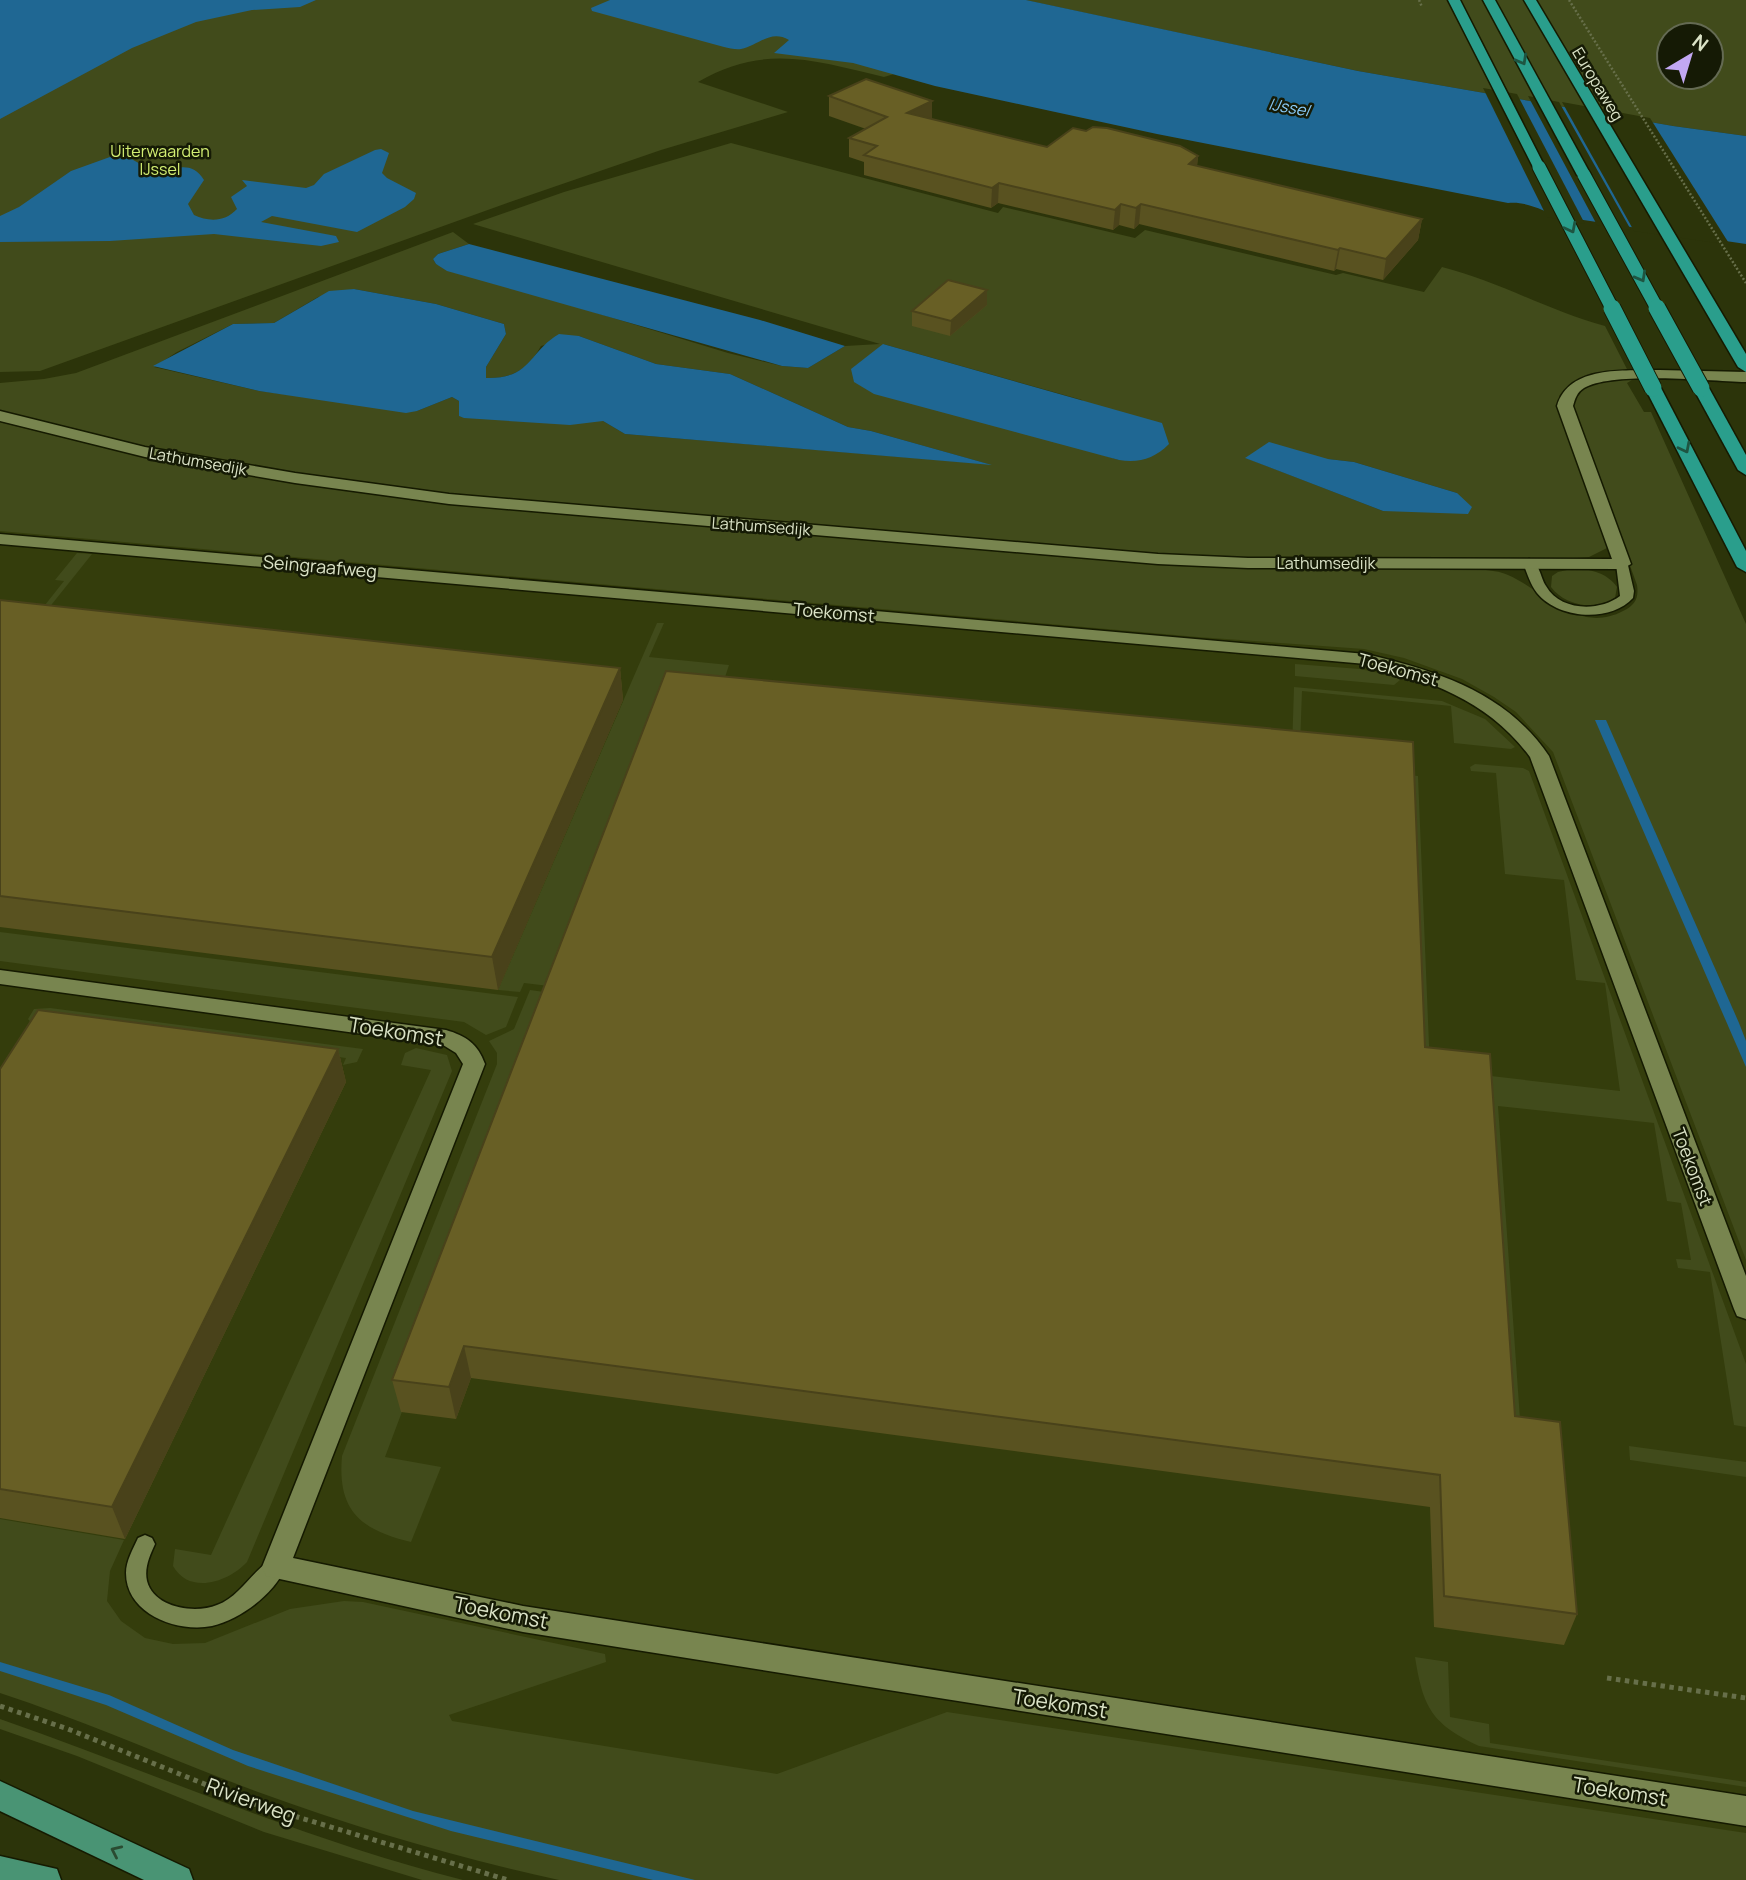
<svg xmlns="http://www.w3.org/2000/svg" width="1746" height="1880" font-family="Manrope,sans-serif">
<style>
.built{fill:#343d0c}
.green{fill:#414b1b;fill-rule:evenodd}
.water{fill:#1f6793}
.pier{fill:#2c340a}
.lines{fill:none;stroke-linecap:round;stroke-linejoin:round}
.lane-casing{stroke:#151a01;stroke-width:3}
.street-casing{stroke:#151a01;stroke-width:3}
.primary-casing{stroke:#151a01;stroke-width:3}
.highway-casing{stroke:#151a01;stroke-width:3}
.path-far1{stroke:#676f4a;stroke-width:2.5;stroke-dasharray:2 2;stroke-linecap:butt}
.path{stroke:#676f4a;stroke-width:5;stroke-dasharray:4.5 4.5;stroke-linecap:butt}
.lane{fill:#78854f;fill-rule:evenodd}
.street{fill:#78854f;fill-rule:evenodd}
.primary{fill:#499474;fill-rule:evenodd}
.highway{fill:#2a9e8c;fill-rule:evenodd}
.highway-bridge-far1-casing{stroke:#151a01;stroke-width:15;stroke-linecap:butt}
.highway-bridge-casing{stroke:#151a01;stroke-width:19;stroke-linecap:butt}
.highway-bridge-far1{stroke:#2a9e8c;stroke-width:13}
.highway-bridge{stroke:#2a9e8c;stroke-width:17}
.wall{fill:#595220}
.shaded-wall{fill:#49421a}
.building{fill:#685f25;stroke:#49421a;stroke-width:2}
.oneway{stroke:#1e5542}
.oneway2{stroke:#2a4b31}
.labels{text-anchor:middle;stroke-width:5;stroke-linejoin:round;paint-order:stroke}
.far-street-label{font-size:16px;fill:#dbe3c7;stroke:#151a05}
.far-water-label{font-size:16px;font-style:italic;fill:#89c9f6;stroke:#151a05}
.far-park-label{font-size:16px;fill:#d3ef73;stroke:#151a05}
.street-label{font-size:18px;fill:#dbe3c7;stroke:#151a05}
.near-street-label{font-size:21px;fill:#dbe3c7;stroke:#151a05}
</style>
<rect width="100%" height="100%" fill="#2c340a"/>
<polygon class="built" points="0,489 1450,589 1746,758 1746,1880 674,1880 0,1660"/>
<g class="green">
<path d="M0,0H661L786,35L894,74L884,77C815,61 764,43 698,82L788,112L661,150L510,202L40,371L0,372Z"/>
<path d="M1025,0H1746V136L1673,126L1358,71ZM1669,35H1711V77H1669Z"/>
<path d="M731,143L998,213L1003,207L1135,238L1145,230L1336,275L1343,273L1424,292L1442,267C1498,281 1549,311 1605,326L1629,373C1602,374 1576,373 1559,396V406L1609,540L1607,548L1589,557L1577,558L1258,559L1188,556L566,507L363,484L239,465L134,444L0,411V383L44,379L76,373L453,232L469,244L438,254L433,259L436,264L728,353L782,366L808,368L845,346L880,344L473,224L564,192ZM354,289L436,304L504,324L506,334L486,367V378C513,379 528,369 541,346L579,336L656,364L730,374L848,427L871,431L988,464L625,434L603,421L493,419L459,416V401L452,397L417,411L259,391L154,367L177,352L233,324L274,323L318,297ZM883,344L1082,400L1119,460L1087,450ZM1246,458L1328,459L1354,462L1457,493L1383,511Z"/>
<path d="M1616,379L1632,380L1627,383L1644,412H1651L1746,624V1260L1553,752L1516,712L1494,697L1462,679L1404,658L1364,649L1198,637L0,531V421L89,443L252,474L480,506L1103,558L1481,569C1490,571 1500,571 1508,575C1543,590 1577,635 1623,611C1635,605 1639,598 1637,585L1574,411L1572,398C1583,384 1599,382 1616,379Z"/>
<polygon points="77,553 92,554 36,624 30,624 64,581 55,580"/>
<path d="M1576,568C1592,570 1607,573 1617,587L1615,598C1595,611 1565,606 1551,587L1552,576L1558,572Z"/>
<polygon points="657,623 664,623 649,657 729,665 715,708 549,986 524,983 520,992 498,990"/>
<polygon points="1295,664 1360,669 1398,677 1400,680 1394,685 1295,676"/>
<polygon points="1294,687 1442,701 1485,719 1515,747 1511,749 1454,743 1451,706 1302,691 1300,746 1292,750"/>
<polygon points="1475,764 1523,768 1529,771 1746,1364 1746,1427 1734,1425 1710,1272 1678,1268 1676,1259 1691,1260 1681,1203 1667,1201 1654,1123 1498,1106 1521,1433 1503,1431 1417,1080 1406,775 1418,776 1430,1069 1620,1091 1605,983 1576,980 1564,880 1505,874 1496,773 1471,771 1470,767"/>
<polygon points="0,932 518,997 506,1027 486,1035 464,1022 0,961"/>
<path d="M530,990L559,994L385,1457L441,1467L411,1542C361,1530 337,1511 342,1456L497,1064V1053L489,1041L514,1029Z"/>
<polygon points="50,1008 363,1049 357,1062 343,1065 346,1058 41,1018 32,1024 28,1019 34,1009"/>
<path d="M416,1048L447,1055L452,1071L247,1562C230,1581 190,1596 173,1566L175,1549L211,1555L431,1070L401,1065L405,1053Z"/>
<polygon points="1629,1446 1746,1462 1746,1477 1630,1460"/>
<path d="M0,1519L124,1540L110,1571L107,1601L121,1621L145,1638L173,1644L205,1643L290,1609L344,1601L363,1602L605,1654L606,1662L449,1715L452,1721L777,1774L947,1712L1746,1833V1880H559C458,1858 356,1828 258,1792C172,1760 88,1722 0,1693Z"/>
<path d="M1415,1657L1448,1662L1450,1717L1489,1724L1490,1743L1746,1782V1787L1479,1746C1432,1724 1423,1708 1415,1657Z"/>
<path d="M0,1719C155,1773 304,1840 463,1880H422L264,1832L77,1756L0,1729Z"/>
</g>
<g class="water">
<polygon points="0,0 316,0 300,7 252,10 196,22 132,48 0,119"/>
<path d="M610,0H1026L1358,71L1673,126L1746,136V244L1563,217C1543,212 1529,201 1508,203L1157,134L935,86L853,63L774,53L789,40C770,29 758,46 741,49C736,50 729,48 724,47L592,11L591,8Z"/>
<path d="M381,149L389,153L382,173L387,178L416,193L414,199L405,207L357,232L272,216L261,222L336,236L339,242L321,246L214,234L110,241L0,242V216L19,207L71,171L121,153L142,165L140,169L143,173C164,176 189,154 204,180L188,204L194,215C209,222 225,222 237,209L231,197L247,186L242,180L306,188L314,185L324,174L375,150Z"/>
<polygon points="469,244 760,320 845,346 808,368 782,366 447,271 436,264 433,259 438,254"/>
<path d="M354,289L436,304L504,324L506,334L486,367V378C532,379 528,352 559,334L579,336L656,364L730,374L848,427L871,431L992,465L625,434L603,421L570,425L464,418L459,416V401L452,397L417,411L406,413L259,391L153,366L233,324L274,323L329,291Z"/>
<path d="M883,344L1162,423L1169,444C1154,459 1139,463 1119,460L874,394L854,382L851,369Z"/>
<polygon points="1269,442 1328,459 1354,462 1457,493 1472,507 1468,514 1383,511 1245,458"/>
<polygon points="1595,720 1606,720 1739,1023 1746,1041 1746,1067"/>
<polygon points="0,1662 109,1695 233,1750 413,1811 695,1880 653,1880 451,1831 248,1766 106,1705 0,1671"/>
</g>
<g class="pier">
<polygon points="1483,88 1517,94 1585,224 1547,217"/>
<polygon points="1528,96 1559,102 1631,230 1597,225"/>
<polygon points="1562,102 1650,118 1730,245 1634,231"/>
</g>
<g class="lines">
<defs>
<g id="lane">
<path d="M1529,559C1540,563 1540,577 1546,586C1560,611 1599,612 1620,596L1616,564L1622,560L1627,561L1634,591L1633,598C1610,623 1558,619 1537,593C1530,584 1527,573 1523,563Z"/>
<path d="M145,1535L152,1538L155,1544C150,1555 144,1568 147,1581C154,1608 195,1614 217,1605C242,1596 254,1566 276,1558L283,1560L286,1567C274,1594 241,1619 212,1626C177,1633 126,1614 126,1573C126,1561 133,1549 138,1538Z"/>
</g>
<g id="street">
<path d="M1659,370L1746,372V382C1710,381 1612,371 1584,388C1577,392 1575,399 1573,406L1631,564L1622,569L1248,568L1158,564L449,504L295,483L145,457L0,421V411L145,447L295,473L449,494L1158,554L1248,558L1612,559L1557,406C1569,365 1624,371 1659,370Z"/>
<path d="M0,534L1366,654C1437,671 1506,692 1549,756L1746,1276V1319L1737,1316L1734,1309L1530,757C1490,702 1430,680 1366,664L0,544Z"/>
<path d="M0,970L446,1030C466,1036 478,1044 485,1064L293,1558L523,1606L1746,1796V1826L523,1632L266,1576L262,1567L463,1064L456,1053L443,1045L0,984Z"/>
</g>
<g id="primary">
<polygon points="0,1781 189,1869 193,1880 144,1880 0,1811"/>
<polygon points="0,1856 57,1869 61,1880 0,1880"/>
</g>
<g id="highway">
<polygon points="1448,0 1460,0 1545,167 1544,170 1534,170 1533,167"/>
<polygon points="1483,0 1495,0 1591,175 1589,178 1584,179 1577,175"/>
<polygon points="1524,0 1536,0 1746,354 1746,372 1738,367"/>
<polygon points="1653,383 1661,388 1746,551 1746,572 1737,567 1645,388"/>
<polygon points="1701,383 1709,388 1746,455 1746,475 1738,470 1693,388"/>
</g>
</defs>
<use href="#lane" class="lane-casing"/>
<use href="#street" class="street-casing"/>
<use href="#primary" class="primary-casing"/>
<use href="#highway" class="highway-casing"/>
<g class="path-far1">
<polyline points="1419,0 1422,7"/>
<polyline points="1569,0 1746,283"/>
</g>
<g class="path">
<polyline points="1607,1678 1746,1698"/>
<polyline points="0,1706 68,1729 254,1804 508,1880"/>
</g>
<use href="#lane" class="lane"/>
<use href="#street" class="street"/>
<use href="#primary" class="primary"/>
<use href="#highway" class="highway"/>
<defs>
<g id="highway-bridge-far1">
<polyline points="1539,167 1613,310"/>
<polyline points="1584,175 1658,310"/>
</g>
<g id="highway-bridge">
<polyline points="1612,308 1653,388"/>
<polyline points="1657,308 1701,388"/>
</g>
</defs>
<use href="#highway-bridge-far1" class="highway-bridge-far1-casing"/>
<use href="#highway-bridge" class="highway-bridge-casing"/>
<use href="#highway-bridge-far1" class="highway-bridge-far1"/>
<use href="#highway-bridge" class="highway-bridge"/>
</g>
<g class="wall">
<polygon points="829,96 932,101 932,119 1047,147 1198,156 1197,166 1422,219 1418,240 1383,280 1336,269 1334,271 1139,224 1134,229 1119,225 1113,230 998,203 991,208 864,175 864,162 849,157 849,138 866,129 829,116"/>
<polygon points="987,305 950,336 912,326 912,311"/>
<polygon points="0,600 620,668 623,700 498,990 0,927"/>
<polygon points="666,671 1425,1047 1515,1416 1577,1614 1564,1645 1434,1627 1430,1507 471,1378 456,1419 401,1412 392,1380"/>
<polygon points="338,1049 346,1082 125,1539 0,1518 0,1069"/>
</g>
<g class="shaded-wall">
<polygon points="932,101 932,120 907,113"/>
<polygon points="1198,156 1196,176 1189,164"/>
<polygon points="999,183 998,203 991,208 992,188"/>
<polygon points="1121,204 1119,225 1113,230 1115,210"/>
<polygon points="1141,204 1139,224 1134,229 1136,208"/>
<polygon points="1422,219 1418,240 1383,280 1386,259"/>
<polygon points="1340,248 1336,269 1334,271 1338,250"/>
<polygon points="987,290 987,305 950,336 951,321"/>
<polygon points="620,668 623,700 498,990 492,957"/>
<polygon points="338,1049 346,1082 125,1539 112,1507"/>
<polygon points="464,1346 471,1378 456,1419 449,1387"/>
</g>
<g class="building">
<polygon points="866,79 932,101 907,113 1047,147 1073,128 1086,131 1093,127 1107,128 1180,146 1198,156 1189,164 1422,219 1386,259 1340,248 1338,250 1141,204 1136,208 1121,204 1115,210 999,183 992,188 864,155 877,146 849,138 887,117 829,96"/>
<polygon points="948,280 987,290 951,321 912,311"/>
<polygon points="0,600 620,668 492,957 0,896"/>
<polygon points="666,671 1413,742 1425,1047 1490,1054 1515,1416 1560,1422 1577,1614 1444,1596 1440,1475 464,1346 449,1387 392,1380"/>
<polygon points="38,1010 338,1049 112,1507 0,1489 0,1069"/>
</g>
<defs><path id="oneway-chevron" d="M-2-3.5L2.5 0L-2 3.5" fill="none" stroke-width="1.6" stroke-linecap="round" stroke-linejoin="round" transform="scale(1.75)"/></defs>
<g class="oneway">
<use href="#oneway-chevron" transform="translate(1522 60) rotate(61)"/>
<use href="#oneway-chevron" transform="translate(1571 228) rotate(63)"/>
<use href="#oneway-chevron" transform="translate(1641 277) rotate(61)"/>
<use href="#oneway-chevron" transform="translate(1685 448) rotate(63)"/>
</g>
<use class="oneway2" href="#oneway-chevron" transform="translate(116 1851) rotate(-155)"/>
<g class="labels">
<g class="far-street-label">
<text transform="translate(1598 84) rotate(59)" y="6">Europaweg</text>
<text transform="translate(198 461) rotate(10)" y="6">Lathumsedijk</text>
<text transform="translate(761 526) rotate(4)" y="6">Lathumsedijk</text>
<text x="1326" y="569">Lathumsedijk</text>
</g>
<g class="far-water-label">
<text transform="translate(1289 107) rotate(10)" y="6">IJssel</text>
</g>
<g class="far-park-label">
<text x="160" y="157">Uiterwaarden<tspan x="160" dy="18">IJssel</tspan></text>
</g>
<g class="street-label">
<text transform="translate(320 567) rotate(5)" y="6">Seingraafweg</text>
<text transform="translate(834 613) rotate(5)" y="6">Toekomst</text>
<text transform="translate(1398 670) rotate(15)" y="6">Toekomst</text>
<text transform="translate(1692 1167) rotate(69)" y="6">Toekomst</text>
</g>
<g class="near-street-label">
<text transform="translate(396 1032) rotate(9)" y="7">Toekomst</text>
<text transform="translate(501 1613) rotate(11)" y="7">Toekomst</text>
<text transform="translate(1060 1704) rotate(9)" y="7">Toekomst</text>
<text transform="translate(1620 1792) rotate(9)" y="7">Toekomst</text>
<text transform="translate(251 1801) rotate(20)" y="7">Rivierweg</text>
</g>
</g>
<g transform="translate(1690 56) rotate(38)"><circle r="33" fill="#151a05" stroke="#646a53" stroke-width="2"/>
<path d="M0-5L12 26L0 18L-12 26Z" fill="#c2a8f3"/>
<text y="-10" font-size="19" font-weight="bold" text-anchor="middle" fill="#dbe3c7">N</text>
</g>
</svg>
